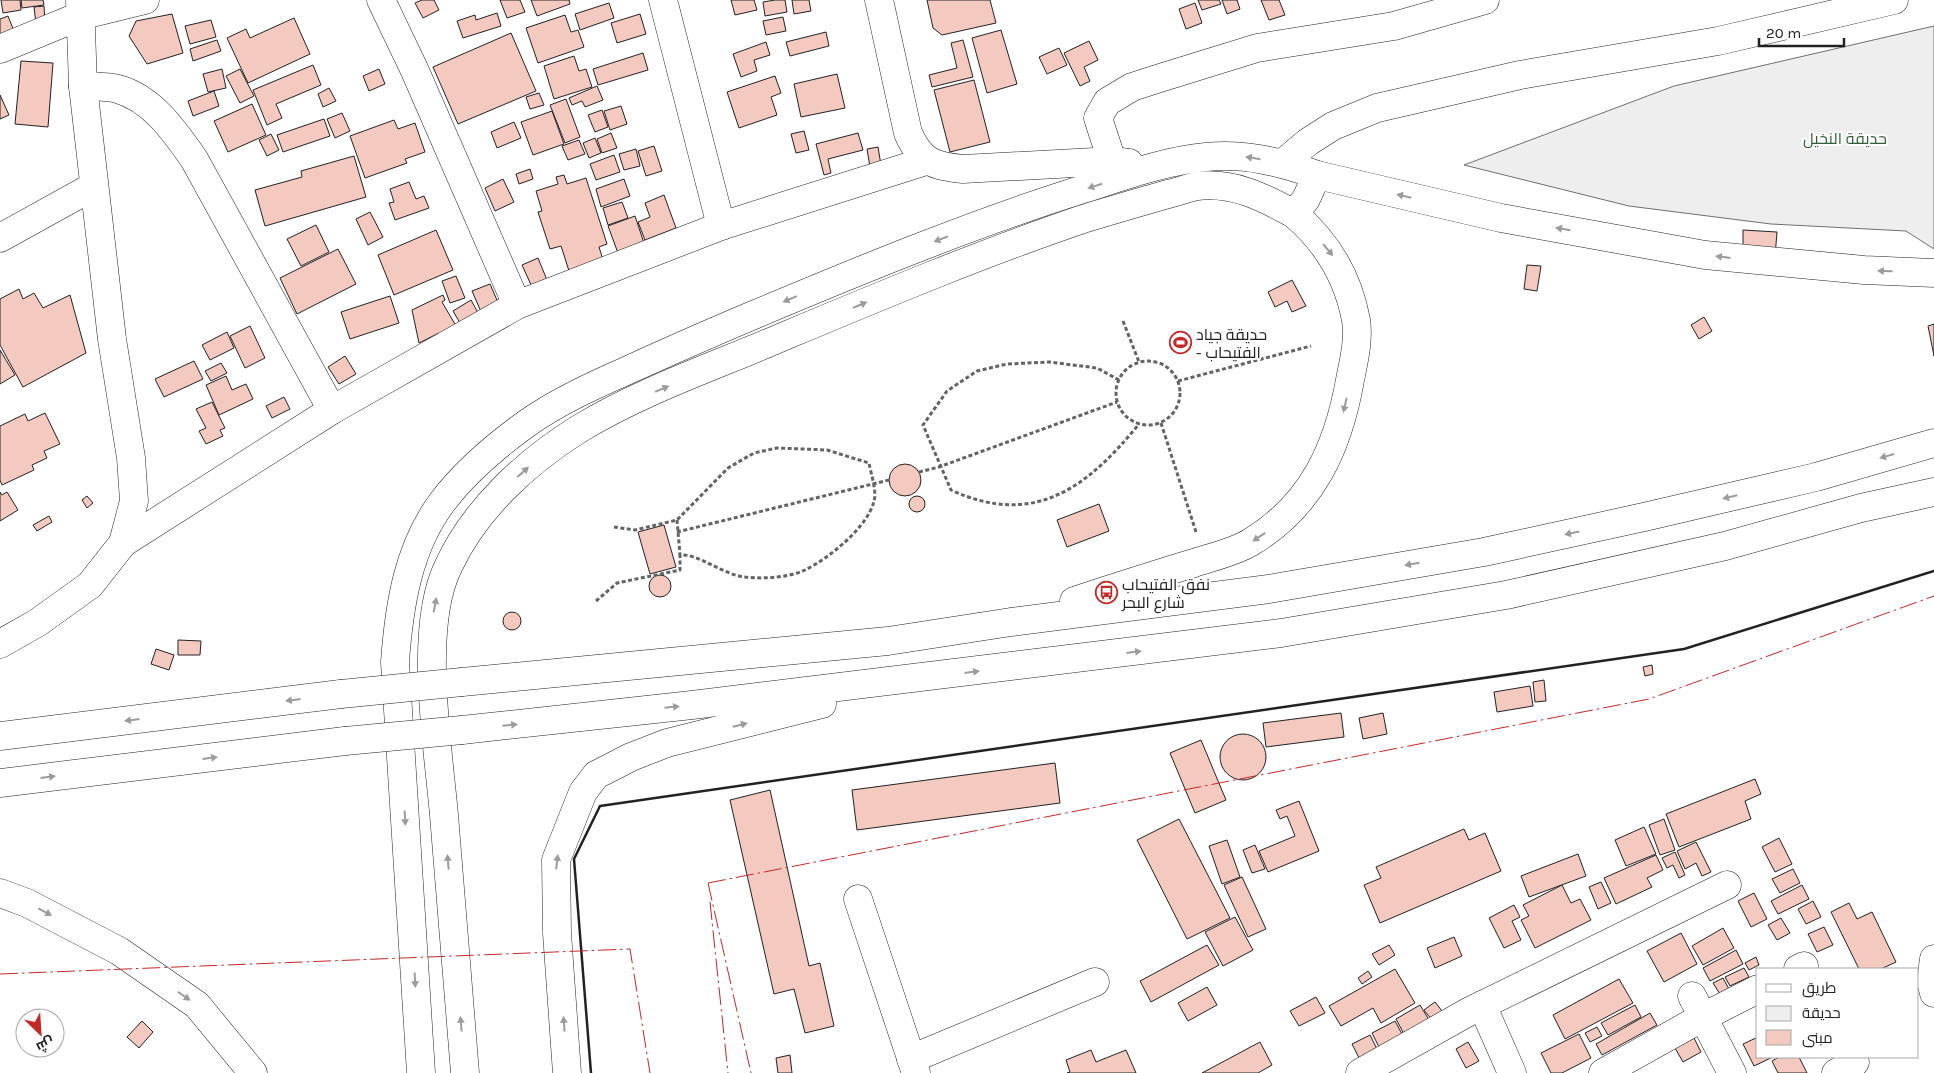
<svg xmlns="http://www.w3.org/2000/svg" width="1934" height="1073" font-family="Karla,Cairo,sans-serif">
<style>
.green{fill:#eee;stroke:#6f6f6f}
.building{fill:#f3c9c0;stroke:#222}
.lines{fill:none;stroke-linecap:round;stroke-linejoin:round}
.minor-casing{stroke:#222;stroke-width:29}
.major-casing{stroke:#222;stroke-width:29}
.highway-casing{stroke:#222;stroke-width:29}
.path{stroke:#646464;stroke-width:3;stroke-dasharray:4 2.5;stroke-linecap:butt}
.minor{stroke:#fff;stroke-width:28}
.major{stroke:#fff;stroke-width:28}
.highway{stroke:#fff;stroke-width:28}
.highway-bridge-casing{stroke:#222;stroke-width:29;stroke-linecap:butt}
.highway-bridge{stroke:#fff;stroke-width:28}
.wall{stroke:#222;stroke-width:2.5}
.power{stroke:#c62828;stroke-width:1;stroke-dasharray:18 4 2.5 4;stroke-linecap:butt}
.oneway{fill:#9c9c9c}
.labels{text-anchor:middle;stroke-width:4;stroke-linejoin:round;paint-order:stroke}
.park-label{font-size:16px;fill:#2f5e38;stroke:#fff}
.poi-label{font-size:16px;fill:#222;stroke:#fff;text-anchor:start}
</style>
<rect width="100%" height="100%" fill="#fff"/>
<polygon class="green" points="1934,26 1934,249 1906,231 1771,224 1629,206 1464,165 1674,86"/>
<g class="building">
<polygon points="1,0 20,0 21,10 3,13"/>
<polygon points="21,0 43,0 44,5 22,8"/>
<polygon points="422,0 434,0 439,10 423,18 415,3"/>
<polygon points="500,0 520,0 525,12 507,18"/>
<polygon points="531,0 569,0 570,4 537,16"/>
<polygon points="731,0 754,0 757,10 735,15"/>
<polygon points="775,0 785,0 787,12 765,16 763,2"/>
<polygon points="792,0 809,0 811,11 794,14"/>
<polygon points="927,0 990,0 996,23 942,35 933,28"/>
<polygon points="1198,0 1219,0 1221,4 1202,10"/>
<polygon points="1222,0 1237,0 1240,9 1227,14"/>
<polygon points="1261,0 1279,0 1285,15 1269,20"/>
<polygon points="609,3 614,18 580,30 575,14"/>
<polygon points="1195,3 1202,23 1186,29 1179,9"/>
<polygon points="44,6 45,22 36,24 34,7"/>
<polygon points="497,13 501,26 463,38 457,21 475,15 476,20"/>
<polygon points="172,14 183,53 147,64 129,36 136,21"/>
<polygon points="640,14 646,34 617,43 611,23"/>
<polygon points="565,15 571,32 578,30 584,47 538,63 526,28"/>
<polygon points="8,16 16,36 0,35 0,19"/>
<polygon points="783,17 786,31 766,35 763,21"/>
<polygon points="294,18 310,54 248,83 227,38 246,29 250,38"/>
<polygon points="211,20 216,37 190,44 185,26"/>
<polygon points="1001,30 1017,84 987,93 972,38"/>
<polygon points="826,32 829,46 790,56 786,42"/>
<polygon points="511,33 536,91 458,124 433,67"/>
<polygon points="217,40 221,51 193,61 190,49"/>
<polygon points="963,40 973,77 932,87 929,75 957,68 951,43"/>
<polygon points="1089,41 1098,60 1084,67 1090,81 1080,86 1064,53"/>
<polygon points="766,42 770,55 754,60 757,71 741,77 733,54"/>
<polygon points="1059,48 1067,65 1047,74 1039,57"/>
<polygon points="643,53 648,70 598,85 593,69"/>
<polygon points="574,56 579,71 586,69 592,87 554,99 544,66"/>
<polygon points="21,61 53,63 48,127 15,124"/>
<polygon points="313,65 321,85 276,104 282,118 267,125 253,90"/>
<polygon points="222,69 226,88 208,92 203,74"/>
<polygon points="240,69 254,96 240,103 226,76"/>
<polygon points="379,69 385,84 369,91 363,76"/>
<polygon points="837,74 845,108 801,117 794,84"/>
<polygon points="775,76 781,93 771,97 777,115 739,128 727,92"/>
<polygon points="974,80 990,142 950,152 934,90"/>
<polygon points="597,86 603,100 585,107 582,101 572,105 569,98"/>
<polygon points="329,88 336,101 323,107 318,94"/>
<polygon points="214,91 219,106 193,116 188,101"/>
<polygon points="539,93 544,105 530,109 526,97"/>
<polygon points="0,95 9,115 0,119"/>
<polygon points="566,99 580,137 565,143 550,105"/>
<polygon points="252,104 266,135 228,152 214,121"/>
<polygon points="621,106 627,124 610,130 604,111"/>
<polygon points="602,110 608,127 595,132 588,115"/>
<polygon points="552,111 564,144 533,155 521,122"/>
<polygon points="342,113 350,131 335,138 327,119"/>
<polygon points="324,119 330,136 283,152 277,135"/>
<polygon points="394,120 398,129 415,123 425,152 405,159 407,163 365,178 350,136"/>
<polygon points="514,122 521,138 497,148 491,132"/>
<polygon points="804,131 809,150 796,153 791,134"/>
<polygon points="611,133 617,148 602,153 597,139"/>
<polygon points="858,133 863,150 828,159 831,173 824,175 816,144"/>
<polygon points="271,134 279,150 267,156 259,140"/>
<polygon points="595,138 601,153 589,158 583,143"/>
<polygon points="579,140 585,154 568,160 562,146"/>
<polygon points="654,146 662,171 646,176 638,151"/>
<polygon points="878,147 881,165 870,167 867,149"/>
<polygon points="636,149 640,166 624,170 619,154"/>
<polygon points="614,155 620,172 596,180 590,164"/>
<polygon points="354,156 366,197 265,226 255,190 302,177 301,171"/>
<polygon points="530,169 533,179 519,184 516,174"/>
<polygon points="564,175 567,184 586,178 607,244 599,247 604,263 570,274 561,246 550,249 538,212 542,211 536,191 558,184 556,177"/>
<polygon points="503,179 514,202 495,211 485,188"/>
<polygon points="624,179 630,196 601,207 596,189"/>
<polygon points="409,182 416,199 424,196 429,208 395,220 389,203 394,202 390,189"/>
<polygon points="664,195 676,228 645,240 638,222 650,217 645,203"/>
<polygon points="622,202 628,218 608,225 603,208"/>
<polygon points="370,212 383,237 368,245 356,219"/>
<polygon points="635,216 644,243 618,253 608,226"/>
<polygon points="316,225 329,252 301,266 287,239"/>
<polygon points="436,230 453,270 394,295 378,255"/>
<polygon points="1743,230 1777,232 1775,257 1743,255"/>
<polygon points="338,249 356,284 297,314 280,278"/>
<polygon points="538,258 547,280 532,287 522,265"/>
<polygon points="1527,265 1541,266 1537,291 1524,289"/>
<polygon points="456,276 465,298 450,303 442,281"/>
<polygon points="1292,280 1306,306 1292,312 1287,301 1275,307 1268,292"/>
<polygon points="490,284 500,307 482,314 472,291"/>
<polygon points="19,289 23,299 34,293 43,308 70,295 86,353 23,387 0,345 0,299"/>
<polygon points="443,295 445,300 442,302 459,331 444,343 439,333 419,343 412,310"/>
<polygon points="390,296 399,323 350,339 341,312"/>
<polygon points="471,300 482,320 464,330 453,311"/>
<polygon points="1704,317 1712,331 1699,339 1691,325"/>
<polygon points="1934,324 1934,356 1928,326"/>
<polygon points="250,326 265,358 245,368 230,336"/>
<polygon points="227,332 234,348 210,360 202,345"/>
<polygon points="0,350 15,375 0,384"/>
<polygon points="345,356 356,374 339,384 328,367"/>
<polygon points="194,361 203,379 164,397 155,379"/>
<polygon points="221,363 227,373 211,381 205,371"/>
<polygon points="226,376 232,390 246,384 253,399 219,415 206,385"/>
<polygon points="284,397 290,409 272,418 266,406"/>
<polygon points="212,402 225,428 220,430 223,436 206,444 199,431 206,428 196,409"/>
<polygon points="45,413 60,444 44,451 47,458 32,465 34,470 2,485 0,480 0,426 25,414 28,421"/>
<circle cx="905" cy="480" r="16"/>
<polygon points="0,492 2,495 7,492 18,510 0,521"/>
<polygon points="87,496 93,503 87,508 82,500"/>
<circle cx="917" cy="504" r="8"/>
<polygon points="1099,504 1109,531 1067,547 1057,520"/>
<polygon points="49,516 52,522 37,531 33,525"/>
<polygon points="664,525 676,567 650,574 638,532"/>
<circle cx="660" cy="586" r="11"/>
<circle cx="512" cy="621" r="9"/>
<polygon points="178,640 201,641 200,655 178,655"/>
<polygon points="156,649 174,655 169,670 151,664"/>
<polygon points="1652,665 1653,674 1645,676 1643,667"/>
<polygon points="1544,680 1546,701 1535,702 1533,682"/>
<polygon points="1530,686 1533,706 1497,712 1494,692"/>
<polygon points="1341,713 1344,737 1266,747 1263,723"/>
<polygon points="1383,713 1387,734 1363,739 1359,718"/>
<circle cx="1243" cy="757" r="23"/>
<polygon points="1201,740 1226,800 1195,813 1170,753"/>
<polygon points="1055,763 1060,803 857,830 852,790"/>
<polygon points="1755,779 1761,794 1745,801 1751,819 1679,847 1666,814"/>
<polygon points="770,790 809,966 820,963 834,1026 805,1033 794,989 774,994 730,800"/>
<polygon points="1299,801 1319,851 1268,872 1259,851 1295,836 1287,816 1280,819 1276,810"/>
<polygon points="1179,819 1230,918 1187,939 1137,840"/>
<polygon points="1664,819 1675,850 1660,855 1649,825"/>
<polygon points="1644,827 1656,854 1626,866 1615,840"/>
<polygon points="1464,829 1469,840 1485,833 1501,871 1380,923 1364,885 1381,878 1376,867"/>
<polygon points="1779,838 1792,864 1775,872 1762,847"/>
<polygon points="1227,840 1240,877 1222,884 1209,846"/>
<polygon points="1696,842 1711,872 1702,876 1696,863 1685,869 1677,851"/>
<polygon points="1255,845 1265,869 1252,873 1243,850"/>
<polygon points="1675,852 1685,875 1679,878 1673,865 1667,868 1662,858"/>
<polygon points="1578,854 1586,876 1529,897 1521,876"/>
<polygon points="1656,855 1663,870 1647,878 1652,887 1616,904 1604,878"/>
<polygon points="1793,869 1800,883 1780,893 1772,879"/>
<polygon points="1242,877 1266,929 1248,937 1224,885"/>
<polygon points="1601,882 1611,903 1598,909 1589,887"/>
<polygon points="1562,885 1571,903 1580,899 1591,920 1535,948 1521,920 1529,916 1523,905"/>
<polygon points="1802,885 1809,899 1778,914 1771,901"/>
<polygon points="1754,893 1767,919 1751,927 1738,901"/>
<polygon points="1813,901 1821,917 1806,924 1798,909"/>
<polygon points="1849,903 1857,919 1872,912 1896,962 1881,969 1859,969 1831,912"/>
<polygon points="1514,905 1520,917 1512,921 1521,940 1504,948 1489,918"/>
<polygon points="1235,917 1253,950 1223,966 1205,932"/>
<polygon points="1781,918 1790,933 1777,940 1768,925"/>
<polygon points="1824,927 1833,945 1817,952 1808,934"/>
<polygon points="1723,928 1734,948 1703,965 1692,946"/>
<polygon points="1681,933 1697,964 1664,982 1647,951"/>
<polygon points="1454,937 1462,956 1435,968 1427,948"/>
<polygon points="1207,945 1219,965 1151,1002 1140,981"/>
<polygon points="1389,945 1395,955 1379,965 1372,954"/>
<polygon points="1736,950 1743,964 1710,981 1703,968"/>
<polygon points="1756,957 1759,965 1749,970 1745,963"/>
<polygon points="1744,968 1749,977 1730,986 1725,977"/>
<polygon points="1395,969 1415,1003 1381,1023 1373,1008 1341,1026 1329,1006"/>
<polygon points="1368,971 1372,977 1362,984 1358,978"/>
<polygon points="1723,978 1729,989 1720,994 1713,983"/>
<polygon points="1619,979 1633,1003 1565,1039 1553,1015"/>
<polygon points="1207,987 1217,1005 1188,1021 1178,1003"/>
<polygon points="1316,997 1325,1013 1299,1026 1290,1011"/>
<polygon points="1435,1002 1442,1011 1432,1020 1424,1010"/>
<polygon points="1420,1005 1429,1020 1404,1034 1396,1019"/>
<polygon points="1635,1005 1641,1017 1608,1035 1601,1023"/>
<polygon points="1650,1013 1657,1025 1602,1055 1596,1044"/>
<polygon points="142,1021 153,1032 139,1048 127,1037"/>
<polygon points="1395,1021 1402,1034 1379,1047 1372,1033"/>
<polygon points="1597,1027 1602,1036 1590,1042 1585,1033"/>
<polygon points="1579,1034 1591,1058 1562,1073 1551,1073 1541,1053"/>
<polygon points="1370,1035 1377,1049 1359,1058 1352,1044"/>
<polygon points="1758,1037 1758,1057 1773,1057 1754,1066 1743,1044"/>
<polygon points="1694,1038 1701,1052 1683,1062 1675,1048"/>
<polygon points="1260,1042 1272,1065 1258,1073 1202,1073"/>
<polygon points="1468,1042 1479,1061 1466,1068 1456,1049"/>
<polygon points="1091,1050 1096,1062 1126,1050 1136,1073 1067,1073 1070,1072 1066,1060"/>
<polygon points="790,1055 792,1073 778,1073 776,1058"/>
<polygon points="1779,1057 1799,1057 1807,1073 1778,1073 1772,1061"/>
</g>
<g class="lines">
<defs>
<g id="minor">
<polyline points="381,0 415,71 517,305"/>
<polyline points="663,0 721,226"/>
<path d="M879,0L908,133C921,162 933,166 963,169L1112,161L1129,163"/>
<polyline points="0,49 80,16 145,0"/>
<path d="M83,86C94,87 108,86 118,89C153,99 175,132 194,159L332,410"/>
<polyline points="1112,161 1098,118 1107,102 1132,87 1160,78 1257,48 1394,26 1485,0"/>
<polyline points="1283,163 1308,142 1333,126 1377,108 1520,75 1718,41 1894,0"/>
<polyline points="0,238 94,186"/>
<polyline points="123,543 332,410 517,305 721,226 926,161"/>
<polyline points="0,644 37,623 90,585 123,543 134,501 131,458 112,339 83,86 80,0"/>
<polyline points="858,899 916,1073"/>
<polyline points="1934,959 1931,981 1934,993"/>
<polyline points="1798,969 1804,966"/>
<polyline points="1692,996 1732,1073"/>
<polyline points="1482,1005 1512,1073"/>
<polyline points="911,1059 1095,982"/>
<polyline points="1360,1073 1470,1011 1727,885"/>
<polyline points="1603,1073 1703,1017 1758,989"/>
<polyline points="1836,1073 1855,1062"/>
</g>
<g id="major">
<path d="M421,1073L395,662C399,606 408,547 443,501C465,472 497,445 526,424C557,402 592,386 626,371C670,351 713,332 756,314C863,269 970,225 1080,190C1121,177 1163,161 1206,157C1245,153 1281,162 1317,175"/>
<path d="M465,1073C458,987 451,901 444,815C438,746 418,629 448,567C474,510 526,462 579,429C643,390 718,365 787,335C885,294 983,253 1083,219C1112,210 1140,202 1168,194C1178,192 1187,188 1197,186C1234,182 1263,197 1294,214"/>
</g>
<g id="highway">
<path d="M1074,601C1114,588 1154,575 1194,563C1212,557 1235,552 1251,542C1312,505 1338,448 1350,380C1354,360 1359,340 1356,320C1348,277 1327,242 1294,214L1306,199L1317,175L1501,218L1705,255L1864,270L1934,273"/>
<polyline points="462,682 888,641 1011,622 1269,589 1484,552 1644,517 1816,477 1934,443"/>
<polyline points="462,730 692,705 1281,633 1506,595 1725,546 1861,508 1934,492"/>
<polyline points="0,736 341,694"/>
<polyline points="0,783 345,741"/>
<polyline points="0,893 27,903 119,951 197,1005 253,1073"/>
<polyline points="567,1073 557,933 556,860 583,792 596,775 631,757 667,743 822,704"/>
</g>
</defs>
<use href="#minor" class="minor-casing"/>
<use href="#major" class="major-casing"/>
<use href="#highway" class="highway-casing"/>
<g class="path">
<polyline points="1123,321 1139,362"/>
<circle cx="1148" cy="393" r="32"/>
<path d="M1119,380L1097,368L1049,362L1007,364L977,371L947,391L923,425L951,490C1034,528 1087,488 1139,424"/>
<polyline points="1178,381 1311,346"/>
<polyline points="1161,423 1196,532"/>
<polyline points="919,472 939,467 1117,402"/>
<polyline points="677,520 680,555"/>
<polyline points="677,532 889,480"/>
<path d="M596,601L617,583L680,570V555C697,553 722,574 744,577C764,579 787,578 805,570C828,559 868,527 874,501C877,491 871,474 869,463L827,450L777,448L754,453L728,468L677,520L635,530L614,527"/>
</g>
<use href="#minor" class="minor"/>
<use href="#major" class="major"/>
<use href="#highway" class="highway"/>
<defs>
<g id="highway-bridge">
<polyline points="341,694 462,682"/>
<polyline points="345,741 462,730"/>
</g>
</defs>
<use href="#highway-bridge" class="highway-bridge-casing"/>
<use href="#highway-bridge" class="highway-bridge"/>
<polyline class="wall" points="591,1073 574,859 600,806 1684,649 1934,571"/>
<g class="power">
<polyline points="708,883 1649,699 1934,596"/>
<polyline points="708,883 751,1073"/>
<polyline points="710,902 728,1073"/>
<polyline points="0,974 630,949 650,1073"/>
</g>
</g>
<defs><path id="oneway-solid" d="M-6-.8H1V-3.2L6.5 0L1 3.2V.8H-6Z" transform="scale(1.25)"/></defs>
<g class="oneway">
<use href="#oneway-solid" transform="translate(1253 158) rotate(-171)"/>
<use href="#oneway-solid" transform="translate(1095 186) rotate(162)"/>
<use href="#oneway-solid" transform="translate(1404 196) rotate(-167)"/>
<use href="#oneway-solid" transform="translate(1563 229) rotate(-170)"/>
<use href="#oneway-solid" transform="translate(941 239) rotate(159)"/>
<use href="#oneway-solid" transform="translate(1328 250) rotate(50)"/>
<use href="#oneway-solid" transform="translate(1723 257) rotate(-173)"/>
<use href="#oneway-solid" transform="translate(1885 271) rotate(-178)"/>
<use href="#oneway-solid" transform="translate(790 299) rotate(157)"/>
<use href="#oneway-solid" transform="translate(860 305) rotate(-23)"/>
<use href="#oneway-solid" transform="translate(662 389) rotate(-23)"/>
<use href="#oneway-solid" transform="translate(1345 405) rotate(103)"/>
<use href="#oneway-solid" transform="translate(1887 456) rotate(164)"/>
<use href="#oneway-solid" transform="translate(523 472) rotate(-42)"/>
<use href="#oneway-solid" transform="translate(1730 497) rotate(167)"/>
<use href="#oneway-solid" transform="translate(1572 533) rotate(168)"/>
<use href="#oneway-solid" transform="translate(1259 537) rotate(146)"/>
<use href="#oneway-solid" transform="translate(1412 564) rotate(170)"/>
<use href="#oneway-solid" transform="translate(435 605) rotate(-79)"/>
<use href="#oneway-solid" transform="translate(1134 652) rotate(-7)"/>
<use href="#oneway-solid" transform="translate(972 672) rotate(-7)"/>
<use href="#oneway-solid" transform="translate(293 700) rotate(173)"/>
<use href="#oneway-solid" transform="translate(672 707) rotate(-6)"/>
<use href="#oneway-solid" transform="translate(132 720) rotate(173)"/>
<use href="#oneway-solid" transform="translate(510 725) rotate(-6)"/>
<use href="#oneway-solid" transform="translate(740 725) rotate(-14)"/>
<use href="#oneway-solid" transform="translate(210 758) rotate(-7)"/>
<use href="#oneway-solid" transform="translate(48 777) rotate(-7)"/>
<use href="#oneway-solid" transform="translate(405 818) rotate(87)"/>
<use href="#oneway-solid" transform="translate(448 862) rotate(-95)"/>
<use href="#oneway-solid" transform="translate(557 862) rotate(-83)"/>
<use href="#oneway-solid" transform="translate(45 912) rotate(28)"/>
<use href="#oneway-solid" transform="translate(415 980) rotate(87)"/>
<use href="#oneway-solid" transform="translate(184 996) rotate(35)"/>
<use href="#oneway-solid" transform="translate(461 1024) rotate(-95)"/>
<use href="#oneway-solid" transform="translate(564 1024) rotate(-94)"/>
</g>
<defs>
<symbol id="stadium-ring" viewBox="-11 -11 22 22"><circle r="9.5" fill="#fff" stroke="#c62828" stroke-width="1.5"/><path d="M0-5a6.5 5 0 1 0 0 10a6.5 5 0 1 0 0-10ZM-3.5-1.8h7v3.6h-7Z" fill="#c62828"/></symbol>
<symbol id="bus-ring" viewBox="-11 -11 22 22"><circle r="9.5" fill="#fff" stroke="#c62828" stroke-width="1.5"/><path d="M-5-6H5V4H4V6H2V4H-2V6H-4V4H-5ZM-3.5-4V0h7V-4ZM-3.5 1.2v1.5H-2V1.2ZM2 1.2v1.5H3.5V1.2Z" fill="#c62828"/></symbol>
</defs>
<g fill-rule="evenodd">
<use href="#stadium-ring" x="1168" y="330" width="25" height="25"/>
<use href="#bus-ring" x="1094" y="580" width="25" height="25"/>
</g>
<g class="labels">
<g class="park-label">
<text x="1845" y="144">حديقة النخيل</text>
</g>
<g class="poi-label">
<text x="1196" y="340">حديقة جياد<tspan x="1196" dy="18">- الفتيحاب</tspan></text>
<text x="1122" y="590">نفق الفتيحاب<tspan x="1122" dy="18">شارع البحر</tspan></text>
</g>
</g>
<rect x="1756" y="968" width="162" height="90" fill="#ffffff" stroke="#a7a7a7"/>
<rect x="1766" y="984" width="25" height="8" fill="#ffffff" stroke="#a7a7a7"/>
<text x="1802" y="993" font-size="15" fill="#222222">طريق</text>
<rect x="1766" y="1006" width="25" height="15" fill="#eeeeee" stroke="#a7a7a7"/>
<text x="1802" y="1018" font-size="15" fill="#222222">حديقة</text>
<rect x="1766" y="1030" width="25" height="15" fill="#f3c9c0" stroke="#a7a7a7"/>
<text x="1802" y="1043" font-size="15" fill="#222222">مبنى</text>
<g transform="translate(40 1033) rotate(155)"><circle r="24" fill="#ffffff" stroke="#a7a7a7"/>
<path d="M0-4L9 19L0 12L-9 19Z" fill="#c62828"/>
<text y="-8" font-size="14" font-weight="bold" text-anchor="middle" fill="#222222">ش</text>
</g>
<path d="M1759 38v8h85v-8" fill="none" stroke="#222222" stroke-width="2.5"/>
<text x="1766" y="38" font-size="15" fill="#222222" stroke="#ffffff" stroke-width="4" paint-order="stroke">20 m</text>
</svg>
